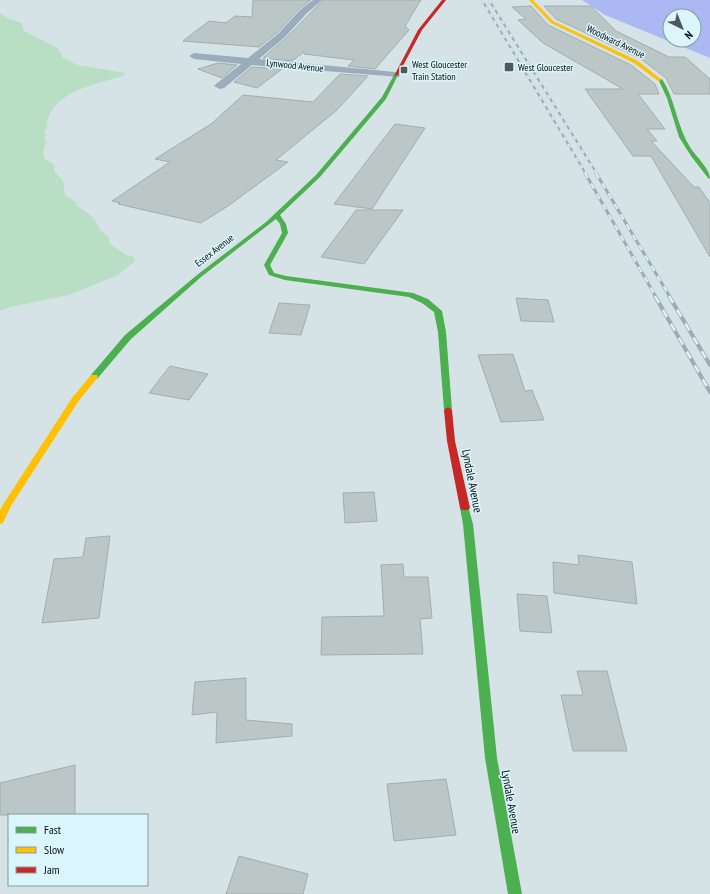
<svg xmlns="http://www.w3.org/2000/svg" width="710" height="894" font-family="'PT Sans Narrow',sans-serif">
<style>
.green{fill:#b8dfc4}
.water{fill:#abb8f3;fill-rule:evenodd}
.building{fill:#bbc6c6;stroke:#a2aeae}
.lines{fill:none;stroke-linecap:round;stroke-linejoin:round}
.street{fill:#9badba;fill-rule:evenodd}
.fast{fill:#4caf50;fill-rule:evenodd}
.slow{fill:#ffc107;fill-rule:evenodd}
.jam{fill:#c62828;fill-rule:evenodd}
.rail-far2-casing{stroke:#9eabb3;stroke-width:2}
.rail-far1-casing{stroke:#9eabb3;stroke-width:3}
.rail-casing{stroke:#9eabb3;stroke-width:4}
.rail-far2{stroke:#daf6fc;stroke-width:1.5;stroke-dasharray:4;stroke-linecap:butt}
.rail-far1{stroke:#daf6fc;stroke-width:2;stroke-dasharray:6;stroke-linecap:butt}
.rail{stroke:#daf6fc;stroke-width:2.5;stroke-dasharray:8;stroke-linecap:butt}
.poi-dot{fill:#4e595c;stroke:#daf6fc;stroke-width:1.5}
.labels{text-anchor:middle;stroke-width:3;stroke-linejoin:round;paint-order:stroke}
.far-street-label{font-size:10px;fill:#060f11;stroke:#daf6fc}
.far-poi-label{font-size:10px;fill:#060f11;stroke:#daf6fc;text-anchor:start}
.street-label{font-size:12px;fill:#060f11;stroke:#daf6fc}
</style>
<rect width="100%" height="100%" fill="#d5e3e6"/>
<path class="green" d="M0,13L7,18L22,23L24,31L58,48L63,58L78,65L125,73L123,76C95,85 54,90 46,124L48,126L44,132L46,135L44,140L47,141L43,151L44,158L55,166L54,171L63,180L65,195L77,203L76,205L93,217L101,231L109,237L110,244L128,256H133L135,261L118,275L69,295L10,307L0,311Z"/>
<path class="water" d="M582,0H710V58L605,15ZM670,16H694V40H670Z"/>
<g class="building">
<polygon points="253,0 311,0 299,9 278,32 259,47 183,41 209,21 226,23 235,16 252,17"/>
<polygon points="323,0 421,0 405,26 409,30 375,69 348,66 354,60 304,54 304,52 292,61 263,58 286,38"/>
<polygon points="531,6 548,25 631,65 655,84 659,94 638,94 665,129 647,129 657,141 651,141 694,187 699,187 710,203 710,257 651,156 633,156 585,89 623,89 543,43 518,20 526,19 512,7"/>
<polygon points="544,6 591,6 616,31 669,57 685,57 710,79 710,94 674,94 666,78 641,59 556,19"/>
<polygon points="218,63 237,65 222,78 198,69"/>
<polygon points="252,67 282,69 257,88 234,82"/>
<polygon points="340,74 368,76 337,110 276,160 288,162 228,206 201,223 118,204 120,203 112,201 170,162 155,159 211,124 243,95 313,102"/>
<polygon points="395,124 425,128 372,209 334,204"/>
<polygon points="356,210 403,210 364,264 321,257"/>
<polygon points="516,298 548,300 554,322 521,321"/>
<polygon points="279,303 310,305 301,335 269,333"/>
<polygon points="513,354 525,391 532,390 544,420 501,422 478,355"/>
<polygon points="170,366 208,374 189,400 149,393"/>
<polygon points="374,492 377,521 345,523 343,493"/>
<polygon points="110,536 99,618 42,623 54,559 83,557 86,538"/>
<polygon points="578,555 632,562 637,604 554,593 553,562 579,565"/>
<polygon points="403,564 404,577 428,577 432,618 420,619 423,654 321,655 322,617 384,616 381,565"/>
<polygon points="517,594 547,596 552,633 520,631"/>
<polygon points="577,671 607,671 627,751 573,751 561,695 583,695"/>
<polygon points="246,678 246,720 292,724 292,736 216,743 217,712 192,715 195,682"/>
<polygon points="75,765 75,815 0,815 0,783"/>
<polygon points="446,779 456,835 394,841 387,784"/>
<polygon points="239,856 308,874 303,894 226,894"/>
</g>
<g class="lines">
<polygon class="street" points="313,0 322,0 306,14 285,37 259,59 395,72 399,73 400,75 399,77 252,65 224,88 220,89 214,86 216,84 241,64 194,59 189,56 194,53 248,58 279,33 300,10"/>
<g class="fast">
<polygon points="396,74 398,75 386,99 320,177 280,215 286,224 288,233 270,265 274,273 286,276 413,293 428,299 442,311 446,332 452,410 451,412 445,412 444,410 438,332 434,312 422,303 409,297 285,280 269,275 264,265 282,233 280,224 276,219 201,277 131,339 97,379 91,379 90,377 91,375 125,335 197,275 266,222 316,175 382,97 394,75"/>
<path d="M658,79H662L666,86C676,106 678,128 690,147C696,157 710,168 710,179L708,178L691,156L679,137L667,98Z"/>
<polygon points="465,504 468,506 473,524 497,758 522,894 508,894 485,758 463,524 460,508 462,506"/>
</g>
<g class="slow">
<polygon points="529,0 533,0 553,21 638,61 662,80 658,81 634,63 551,23"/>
<polygon points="91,375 97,375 98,377 78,402 11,506 3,523 0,524 0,510 4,503 72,398"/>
</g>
<g class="jam">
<polygon points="442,0 446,0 422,30 398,75 394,76 418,30"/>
<polygon points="448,407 452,410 455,441 470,508 468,510 462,510 460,508 447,441 444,410"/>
</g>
<defs>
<g id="rail-far2">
<polyline points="482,0 586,174"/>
<polyline points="489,0 597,174"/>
</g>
<g id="rail-far1">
<polyline points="585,173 656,297"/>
<polyline points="596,173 670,297"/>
</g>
<g id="rail">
<polyline points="655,296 710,392"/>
<polyline points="669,296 710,365"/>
</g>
</defs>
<use href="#rail-far2" class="rail-far2-casing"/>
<use href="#rail-far1" class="rail-far1-casing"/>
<use href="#rail" class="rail-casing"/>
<use href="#rail-far2" class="rail-far2"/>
<use href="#rail-far1" class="rail-far1"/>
<use href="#rail" class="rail"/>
</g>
<g class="poi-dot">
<rect x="504" y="62" width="10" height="10" rx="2"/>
<rect x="400" y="66" width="8" height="8" rx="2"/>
</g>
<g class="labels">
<g class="far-street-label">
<text transform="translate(616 41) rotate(26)" y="4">Woodward Avenue</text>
<text transform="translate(295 65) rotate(6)" y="4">Lynwood Avenue</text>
<text transform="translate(214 250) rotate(-38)" y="4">Essex Avenue</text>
</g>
<g class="far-poi-label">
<text x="412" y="68">West Gloucester<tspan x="412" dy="12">Train Station</tspan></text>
<text x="518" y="71">West Gloucester</text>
</g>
<g class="street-label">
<text transform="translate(472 481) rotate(79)" y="4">Lyndale Avenue</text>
<text transform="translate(511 802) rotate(80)" y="4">Lyndale Avenue</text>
</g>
</g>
<rect x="8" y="814" width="140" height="72" fill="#daf6fc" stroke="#859a9e"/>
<rect x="16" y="827" width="20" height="6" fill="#4caf50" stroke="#859a9e"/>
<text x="44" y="834" font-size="12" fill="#060f11">Fast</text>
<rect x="16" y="847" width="20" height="6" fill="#ffc107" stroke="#859a9e"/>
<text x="44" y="854" font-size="12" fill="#060f11">Slow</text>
<rect x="16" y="867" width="20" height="6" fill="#c62828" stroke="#859a9e"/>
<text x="44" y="874" font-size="12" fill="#060f11">Jam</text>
<g transform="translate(682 28) rotate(137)"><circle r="19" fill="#daf6fc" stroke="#859a9e"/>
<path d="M0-3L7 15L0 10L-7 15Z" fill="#4e595c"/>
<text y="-6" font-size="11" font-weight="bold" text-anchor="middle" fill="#060f11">N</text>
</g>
</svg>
